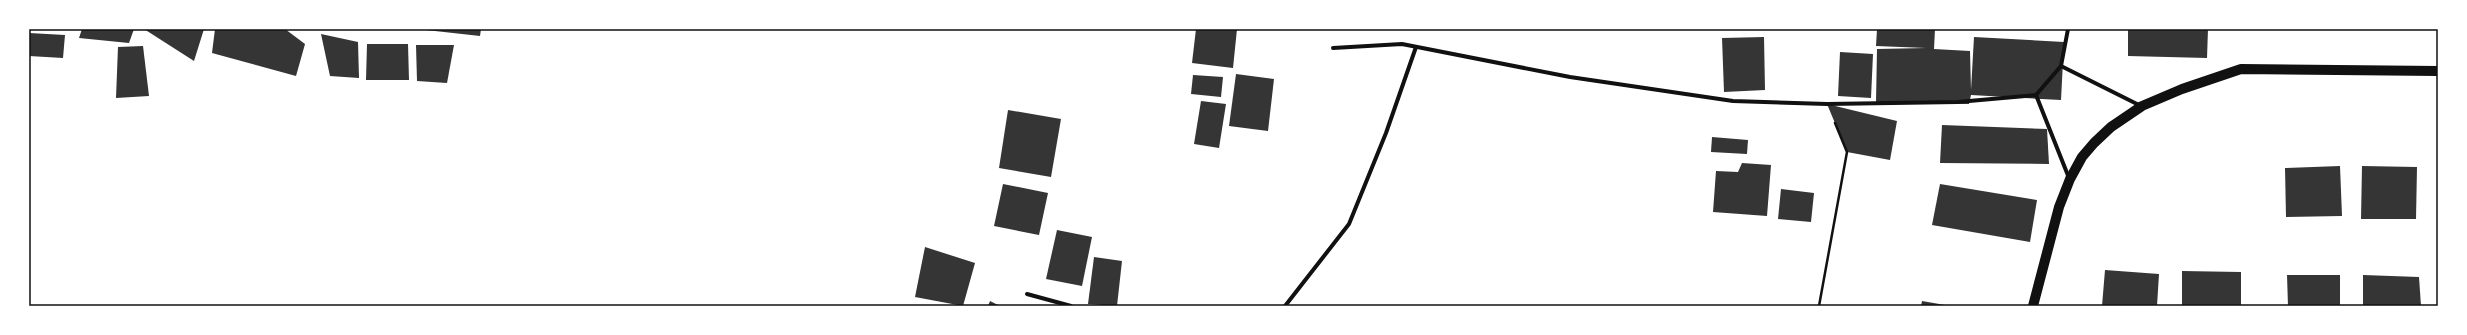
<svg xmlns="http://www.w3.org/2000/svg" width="2467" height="335" font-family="'Alegreya Sans',sans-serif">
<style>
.building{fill:#353535}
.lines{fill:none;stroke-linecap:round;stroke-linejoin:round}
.path{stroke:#111;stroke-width:2.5}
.minor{stroke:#111;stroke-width:4}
.primary{stroke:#111;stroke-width:10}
.neatline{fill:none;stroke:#111;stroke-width:1.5}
</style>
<rect width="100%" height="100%" fill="#fff"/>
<g class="building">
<polygon points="82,29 134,29 129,43 79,38"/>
<polygon points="144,29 204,29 194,61"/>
<polygon points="215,29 285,29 305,44 296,76 212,53"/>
<polygon points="426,29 481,29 480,36 426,30"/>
<polygon points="1196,29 1237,29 1233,68 1192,63"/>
<polygon points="1877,29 1935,29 1934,49 1970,51 1971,90 1974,37 2064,42 2061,100 1971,95 1969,104 1876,102 1877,49 1926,48 1876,46"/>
<polygon points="2128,29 2208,29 2207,58 2128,56"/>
<polygon points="29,33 65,35 63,58 29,56"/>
<polygon points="321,34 358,42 359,78 330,76"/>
<polygon points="1764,37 1765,90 1724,92 1722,38"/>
<polygon points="367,44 408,44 409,80 366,80"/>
<polygon points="416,45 454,45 447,83 417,81"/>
<polygon points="143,46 149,96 116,98 118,47"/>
<polygon points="1840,52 1873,54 1871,98 1838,96"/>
<polygon points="1236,74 1274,79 1268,131 1229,126"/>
<polygon points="1193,75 1223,77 1221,97 1191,94"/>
<polygon points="1201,101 1226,104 1219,148 1194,144"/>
<polygon points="1827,104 1897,121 1890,160 1847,152"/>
<polygon points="1008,110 1061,119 1051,177 999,168"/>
<polygon points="1942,125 2047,129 2049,164 1940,163"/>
<polygon points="1712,137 1748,140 1747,154 1711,152"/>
<polygon points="1742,163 1771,165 1767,216 1713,212 1716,171 1738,172"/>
<polygon points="2340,166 2342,216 2286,217 2285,168"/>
<polygon points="2362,166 2417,167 2416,219 2361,219"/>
<polygon points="1003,184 1048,193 1039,235 994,226"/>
<polygon points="1940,184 2037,200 2030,242 1932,225"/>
<polygon points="1781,189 1814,193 1811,222 1778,219"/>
<polygon points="1057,230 1092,237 1082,286 1046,279"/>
<polygon points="925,247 975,263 963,306 915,297"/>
<polygon points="1094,257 1122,261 1117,306 1088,304"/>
<polygon points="2105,270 2159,274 2157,306 2102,306"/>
<polygon points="2182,271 2241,272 2241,306 2182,306"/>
<polygon points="2287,275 2340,275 2340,306 2288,306"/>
<polygon points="2363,275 2419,277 2421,306 2363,306"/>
<polygon points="990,301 1000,306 988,306"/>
<polygon points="1922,301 1945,305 1945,306 1921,306"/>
</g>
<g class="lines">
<polyline class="path" points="1819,306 1847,152 1835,123"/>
<g class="minor">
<polyline points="1333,48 1402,44 1570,77 1733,101 1827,104 1958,102 2036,95 2061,66 2068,29"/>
<polyline points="2061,66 2141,106"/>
<polyline points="2036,95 2069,178"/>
<polyline points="1027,294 1071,306"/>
<polyline points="1285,306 1349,224 1386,133 1416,47"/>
</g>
<polyline class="primary" points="2033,306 2059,207 2070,179 2082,157 2094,143 2111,127 2142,106 2182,89 2241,69 2438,71"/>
</g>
<rect width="2467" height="335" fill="none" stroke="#ffffff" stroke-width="60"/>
<rect x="30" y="30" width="2407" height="275" class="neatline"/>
</svg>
